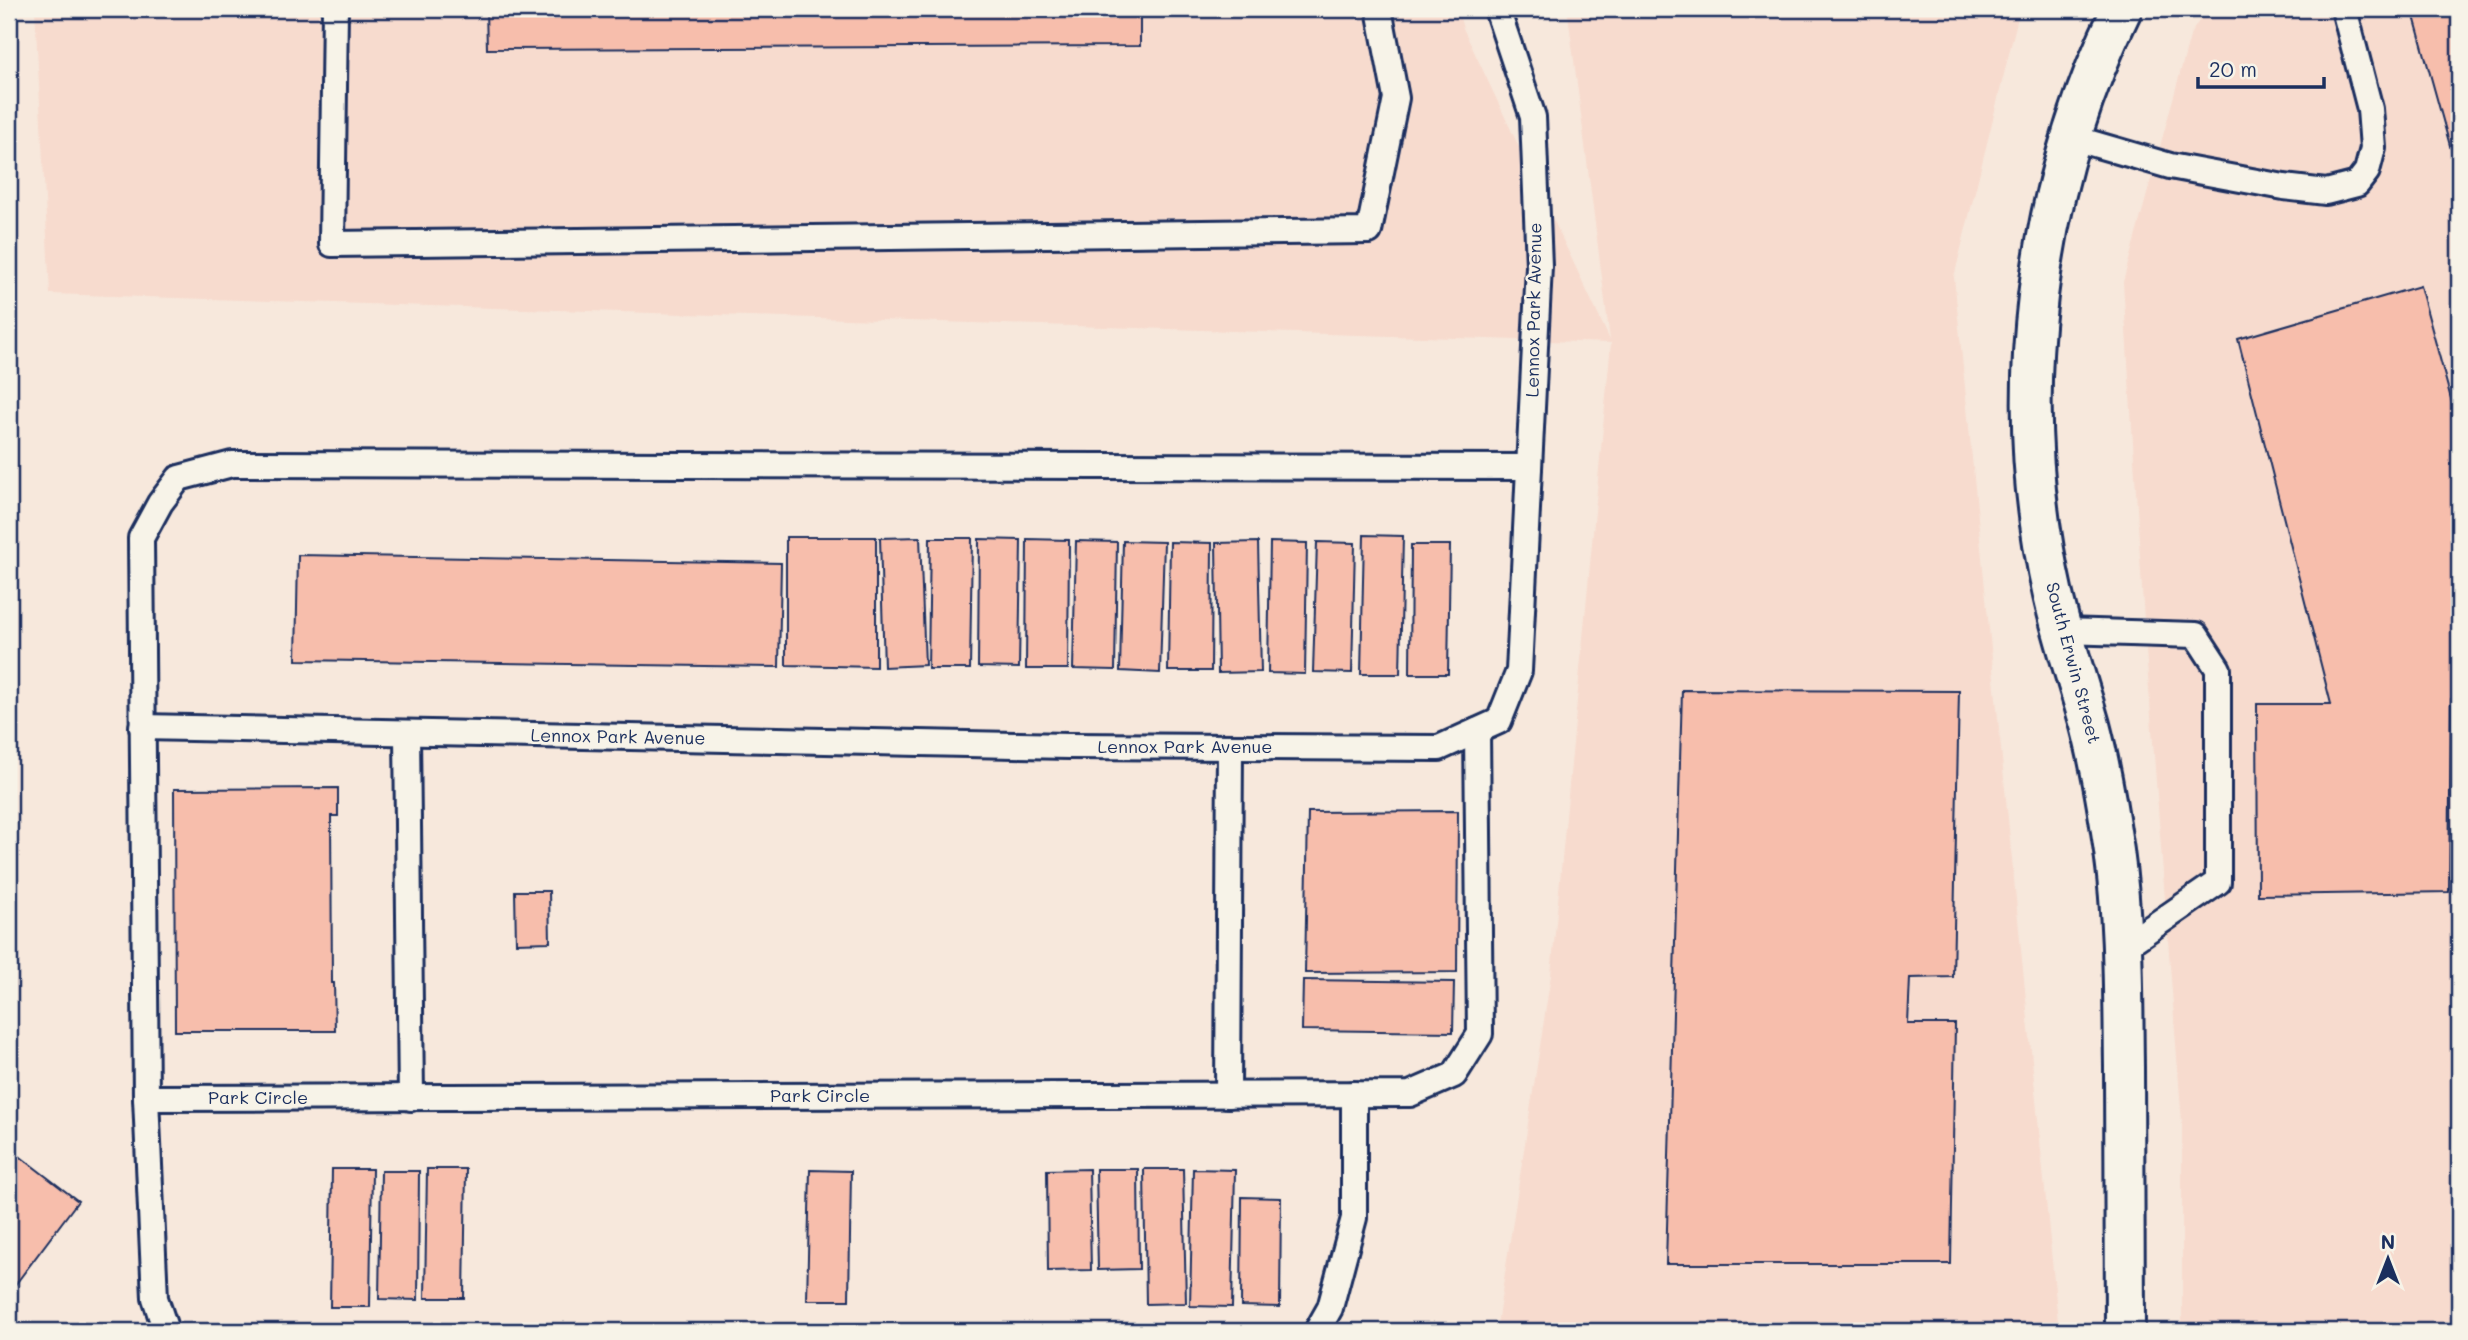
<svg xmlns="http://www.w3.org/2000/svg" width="2468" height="1340" font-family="Mali,sans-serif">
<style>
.built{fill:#f7dbce}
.building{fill:#f7beac;stroke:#1b2f5e;stroke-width:2}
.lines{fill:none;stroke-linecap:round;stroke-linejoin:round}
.service-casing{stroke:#1b2f5e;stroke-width:30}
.tertiary-casing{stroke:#1b2f5e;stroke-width:44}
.service{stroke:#f7f3e8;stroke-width:24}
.tertiary{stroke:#f7f3e8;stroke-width:38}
.labels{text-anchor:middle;stroke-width:5;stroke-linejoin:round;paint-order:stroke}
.street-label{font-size:18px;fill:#1b2f5e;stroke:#f7f3e8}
</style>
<rect width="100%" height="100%" fill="#f7e8dc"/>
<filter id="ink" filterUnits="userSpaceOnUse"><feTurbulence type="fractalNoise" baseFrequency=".0143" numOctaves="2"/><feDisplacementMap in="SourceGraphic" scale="14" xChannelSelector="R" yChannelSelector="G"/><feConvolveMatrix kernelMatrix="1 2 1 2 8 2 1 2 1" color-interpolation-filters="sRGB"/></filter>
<g filter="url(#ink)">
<g class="built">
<polygon points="35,9 1457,9 1463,28 1610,340 1568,14 1566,9 2020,9 1954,277 2059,1331 1496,1331 1551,975 1611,343 50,294"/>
<polygon points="2207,9 2459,9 2459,1331 2182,1331 2182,1123 2145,637 2123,282 2191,33"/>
</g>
<g class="building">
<polygon points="486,9 1140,9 1140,46 487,49"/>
<polygon points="2412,9 2459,9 2459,178"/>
<polygon points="2420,286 2459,428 2459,696 2451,699 2449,892 2258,895 2257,704 2331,704 2238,339"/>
<polygon points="1364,535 1403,536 1400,674 1361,674"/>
<polygon points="786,537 876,537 876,667 786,665"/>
<polygon points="920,537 925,665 884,667 880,538"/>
<polygon points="930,538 972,538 970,669 928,669"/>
<polygon points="979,539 1021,540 1019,668 978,667"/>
<polygon points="1027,539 1069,540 1068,669 1026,669"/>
<polygon points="1076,541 1117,542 1115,670 1073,669"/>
<polygon points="1123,541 1164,542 1160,673 1120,671"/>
<polygon points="1170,542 1212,543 1211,671 1168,671"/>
<polygon points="1258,542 1261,672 1218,673 1216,543"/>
<polygon points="1270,542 1307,543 1305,674 1268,673"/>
<polygon points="1317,542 1355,543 1352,673 1313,672"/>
<polygon points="1411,545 1450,545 1448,674 1410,674"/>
<polygon points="298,555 781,563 779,667 296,660"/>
<polygon points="1682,690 1959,691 1953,977 1910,978 1908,1024 1955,1024 1951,1264 1666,1264"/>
<polygon points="338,788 338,816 331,816 332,983 334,983 335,1031 175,1031 174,789"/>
<polygon points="1458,811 1457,972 1305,973 1308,812"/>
<polygon points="515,891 549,891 550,942 516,943"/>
<polygon points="1303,980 1454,982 1453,1032 1302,1030"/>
<polygon points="9,1148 78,1201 15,1285 9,1281"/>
<polygon points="332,1169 372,1169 370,1307 330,1307"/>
<polygon points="427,1169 466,1169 464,1298 425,1298"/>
<polygon points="1089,1169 1091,1270 1048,1271 1047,1170"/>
<polygon points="1096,1169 1138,1169 1139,1269 1098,1270"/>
<polygon points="1144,1169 1183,1169 1186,1303 1146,1304"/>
<polygon points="1193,1169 1235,1170 1232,1307 1190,1306"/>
<polygon points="810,1170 851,1171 849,1300 807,1300"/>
<polygon points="381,1171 419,1171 418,1300 379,1299"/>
<polygon points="1242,1197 1281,1198 1280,1307 1241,1306"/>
</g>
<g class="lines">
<defs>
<g id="service">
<polyline points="335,9 332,244 1369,231 1396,98 1379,9"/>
<polyline points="2070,137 2170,166 2284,187 2326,192 2357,184 2367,171 2373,148 2370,109 2344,9"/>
<polyline points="2063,631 2196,635 2218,669 2218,882 2122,948"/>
<polyline points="142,727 1068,746 1439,748 1499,721 1519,671 1539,266 1533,117 1497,9"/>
<polyline points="407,733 411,1098"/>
<polyline points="1228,1095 1230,747"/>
<polyline points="146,1098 1410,1094 1454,1075 1480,1034 1477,731"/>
<polyline points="166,1331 155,1298 146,1098 141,538 160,503 179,478 232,464 1529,467"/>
<polyline points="1317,1331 1330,1308 1354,1218 1354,1094"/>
</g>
<path id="tertiary" d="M2122,9C2034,188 2009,400 2053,595C2063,639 2078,682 2090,725C2101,767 2108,809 2114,851C2124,923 2123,995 2124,1067C2124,1155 2125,1243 2125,1331"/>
</defs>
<use href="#service" class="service-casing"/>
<use href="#tertiary" class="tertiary-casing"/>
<use href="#service" class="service"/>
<use href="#tertiary" class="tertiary"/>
</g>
</g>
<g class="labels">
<g class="street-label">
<text transform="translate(1534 310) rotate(-89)" y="6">Lennox Park Avenue</text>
<text transform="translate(2073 663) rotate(75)" y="6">South Erwin Street</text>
<text transform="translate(618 737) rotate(1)" y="6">Lennox Park Avenue</text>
<text x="1185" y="753">Lennox Park Avenue</text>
<text x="820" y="1102">Park Circle</text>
<text x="258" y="1104">Park Circle</text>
</g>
</g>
<rect width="2468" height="1340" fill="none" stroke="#f7f3e8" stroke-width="35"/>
<rect x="18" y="18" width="2433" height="1305" fill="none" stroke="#1b2f5e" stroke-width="2.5" filter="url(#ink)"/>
<g transform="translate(2388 1259)" stroke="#f7f3e8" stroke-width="5" paint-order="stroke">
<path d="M0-5L12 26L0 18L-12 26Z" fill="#1b2f5e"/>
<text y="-10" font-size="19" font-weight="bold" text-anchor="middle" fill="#1b2f5e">N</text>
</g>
<path d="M2198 77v10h126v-10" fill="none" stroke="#1b2f5e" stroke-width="3.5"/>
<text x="2209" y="77" font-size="21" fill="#1b2f5e" stroke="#f7f3e8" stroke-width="5" paint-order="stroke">20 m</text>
</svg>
